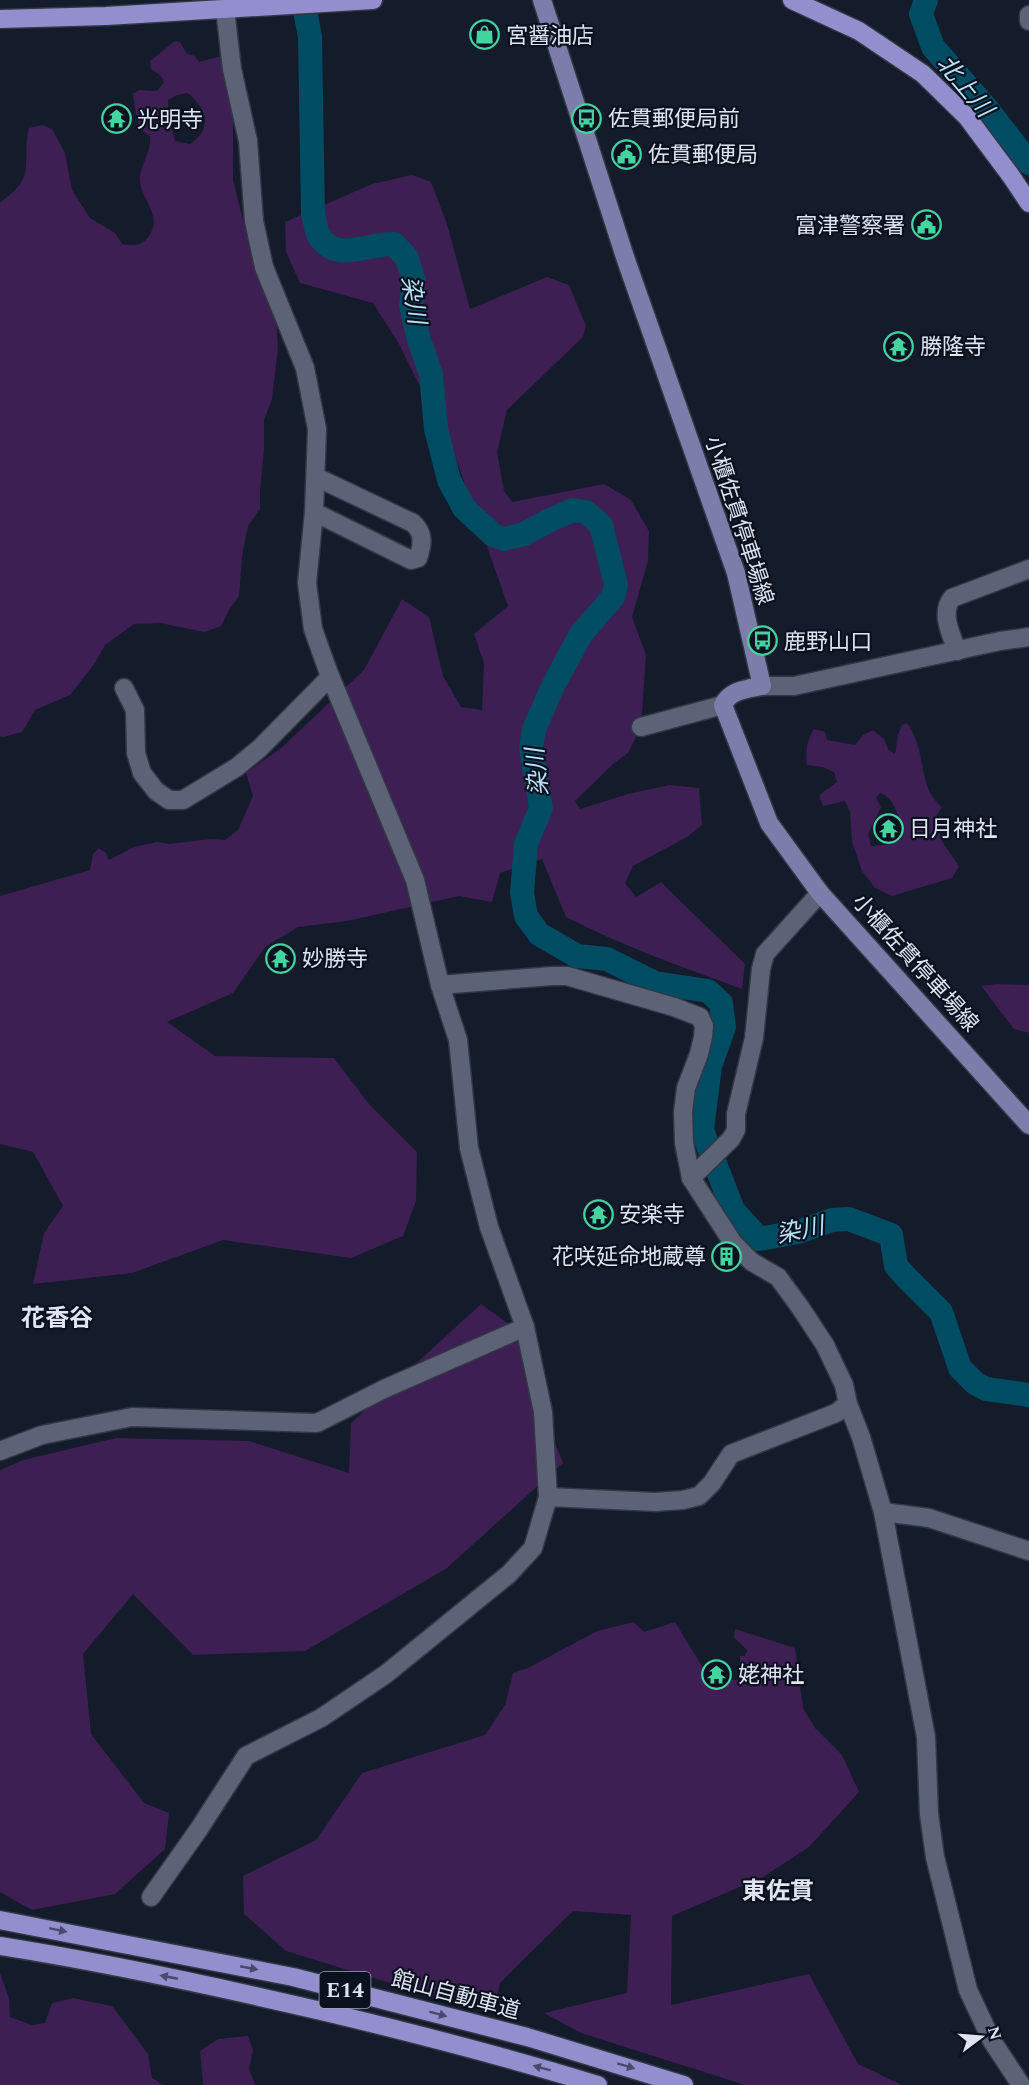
<svg xmlns="http://www.w3.org/2000/svg" width="1029" height="2085" font-family="Spectral,'Noto Sans JP',serif">
<style>
.green{fill:#3d1f53;fill-rule:evenodd}
.lines{fill:none;stroke-linecap:round;stroke-linejoin:round}
.river{stroke:#004c63;stroke-width:24}
.minor-casing{stroke:#333643;stroke-width:21}
.major-casing{stroke:#333643;stroke-width:21}
.highway-casing{stroke:#333643;stroke-width:21}
.minor{stroke:#5c6376;stroke-width:18}
.major{stroke:#7d7dab;stroke-width:18}
.highway{stroke:#938ece;stroke-width:18}
.oneway{fill:#49496e}
.labels{text-anchor:middle;stroke-width:4.5;stroke-linejoin:round;paint-order:stroke}
.shield{fill:#0c1120;stroke:#a0a5b1;stroke-width:1.5}
.shield-label{font-size:21px;font-weight:bold;fill:#dfe4ef}
.poi-label{font-size:22px;fill:#dfe4ef;stroke:#0c1120;text-anchor:start}
.street-label{font-size:22px;fill:#dfe4ef;stroke:#0c1120}
.water-label{font-size:24px;font-style:italic;fill:#b8e2f4;stroke:#0c1120}
.neighbourhood-label{font-size:24px;font-weight:bold;fill:#dfe4ef;stroke:#0c1120}
</style>
<rect width="100%" height="100%" fill="#141b2a"/>
<g class="green">
<path d="M175,41L180,42L187,54L195,56L199,62L218,57H225L233,121V180L258,279L276,318L278,348L272,399L264,420V450L260,491V509L248,526L242,556L239,596L229,610L221,626L205,632L160,623L134,624L105,645L95,663L70,695L35,710L22,732L3,737L0,736V203C8,196 18,189 23,179C29,168 24,144 29,128L43,125L52,129L65,153L72,190L90,218L115,233L122,244C135,246 143,246 150,234C163,214 137,195 140,176C142,162 152,150 150,136C134,127 136,110 133,94L139,90L157,91L164,82L161,76L151,69L150,61ZM188,93C206,109 214,128 190,144L175,141L168,115V100L177,95Z"/>
<path d="M412,175L431,182L447,224L470,309L547,277L569,285L586,326L583,337L507,410L497,452L504,491L512,502L604,484L631,500L649,531L648,561L632,617L646,655L641,727L628,753L613,764L575,801L580,809L628,794L669,785L699,788L702,825L687,837L633,866L625,883L636,897L661,882L745,964L742,989C682,967 623,946 566,917L542,859L500,873L492,902L459,896L347,921L298,927L265,947L233,993L167,1022L215,1056L334,1058L369,1104L417,1152L416,1201L403,1236L351,1258L223,1240L132,1273L33,1284L44,1233L63,1206L33,1152L0,1144V896L90,870L93,854L99,848L106,853L109,860L134,847L157,842L169,844L211,839L225,840L238,830L253,796L246,773L280,749L364,670L402,599L429,617L443,676L461,707L482,710L484,663L474,634L508,606L456,459L399,344L373,303L300,283L286,252L285,222L372,184Z"/>
<path d="M907,723C928,751 916,786 942,807L934,820L943,843L959,866L952,878L892,896L875,888L862,871L852,842L850,812L845,801L823,806L819,795L837,782L834,772L823,767L807,765C805,752 807,740 814,729L825,732L827,740L855,745L863,735L873,730L884,739L888,749L895,754L898,735L902,725ZM880,793C896,797 901,824 902,839L891,844L871,846L868,834L881,807L876,798Z"/>
<polygon points="997,984 1029,985 1029,1033 1014,1029 981,986"/>
<polygon points="481,1304 524,1335 543,1412 563,1463 447,1568 305,1651 193,1655 133,1594 83,1654 91,1734 144,1803 169,1813 165,1849 115,1894 32,1910 0,1892 0,1470 23,1460 116,1438 249,1441 349,1473 351,1423"/>
<polygon points="634,1622 644,1632 675,1622 708,1676 722,1680 740,1680 740,1656 745,1656 747,1650 734,1638 735,1629 795,1648 803,1708 815,1728 842,1755 859,1792 809,1847 763,1877 672,1916 671,2005 809,1974 858,2064 902,2085 745,2085 581,2033 544,2013 627,1993 631,1915 573,1911 500,1983 495,2007 435,1997 286,1951 244,1914 243,1876 316,1840 362,1773 485,1735 505,1705 513,1673 528,1668 597,1631"/>
<polygon points="0,1973 9,1998 10,2017 32,2025 45,2023 52,2003 73,1998 112,2006 148,2054 152,2078 163,2085 0,2085"/>
<polygon points="248,2036 253,2050 249,2069 255,2085 203,2085 200,2051 218,2039"/>
</g>
<g class="lines">
<g class="river">
<path d="M303,0L310,37L313,214C315,221 316,230 319,236C337,264 368,243 394,244L407,258L414,282L411,306L419,340L431,374L436,429L449,480L464,508L493,535L504,539L524,534L550,520L573,510L586,512L601,525L616,585L613,597L581,634L554,684L534,729L531,748L541,808L526,844L522,893L526,916L539,934L577,956L607,959L655,983L708,991L721,1003L724,1027L710,1066L702,1130L733,1210L759,1239L798,1232L832,1220L849,1219L891,1235L896,1266L905,1276L941,1312L960,1368L975,1383L986,1389L1029,1395"/>
<polyline points="926,0 921,14 933,47 988,110 1029,163"/>
</g>
<defs>
<g id="minor">
<polyline points="1029,15 1029,21"/>
<path d="M314,512L411,560L418,558C423,544 424,533 413,523L316,477"/>
<path d="M957,651C951,634 940,613 952,598L1029,569"/>
<polyline points="762,686 794,686 1000,641 1029,637"/>
<polyline points="124,688 135,710 136,753 142,773 156,791 169,800 183,800 237,767 260,748 330,677"/>
<polyline points="641,727 723,705"/>
<polyline points="440,985 552,976 567,976 674,1007 700,1017 704,1026 703,1037 699,1054 686,1088 683,1112 684,1143 691,1178 733,1243 752,1262 778,1277 800,1307 825,1345 844,1385 848,1404 861,1437 883,1512 926,1737 929,1814 935,1857 968,1990 992,2041 1021,2085"/>
<polyline points="691,1178 731,1139 736,1130 736,1114 754,1038 761,969 765,954 820,893"/>
<polyline points="0,1451 42,1435 132,1417 317,1423 384,1389 525,1327"/>
<polyline points="548,1497 655,1502 683,1500 699,1496 712,1483 731,1454 836,1413 848,1404"/>
<polyline points="883,1512 929,1518 1029,1551"/>
<polyline points="151,1897 199,1829 246,1756 321,1718 386,1674 509,1574 533,1548 548,1497 543,1412 525,1327 489,1227 469,1148 458,1040 440,985 415,880 328,671 313,629 307,583 314,512 317,429 305,368 264,267 254,221 248,141 232,69 225,9"/>
</g>
<path id="major" d="M542,0L626,260L736,573L762,686C747,689 730,690 723,705L769,823L820,893L1029,1125"/>
<g id="highway">
<polyline points="792,0 859,31 923,74 967,117 1011,176 1029,203"/>
<polyline points="0,19 106,16 373,0"/>
<polyline points="0,1920 293,1977 527,2037 684,2085"/>
<path d="M0,1946C108,1963 214,1986 321,2011C414,2033 506,2057 598,2085"/>
</g>
</defs>
<use href="#minor" class="minor-casing"/>
<use href="#major" class="major-casing"/>
<use href="#highway" class="highway-casing"/>
<use href="#minor" class="minor"/>
<use href="#major" class="major"/>
<use href="#highway" class="highway"/>
</g>
<defs><path id="oneway-solid" d="M-6-.8H1V-3.2L6.5 0L1 3.2V.8H-6Z" transform="scale(1.5)"/></defs>
<g class="oneway">
<use href="#oneway-solid" transform="translate(58 1930) rotate(12)"/>
<use href="#oneway-solid" transform="translate(249 1968) rotate(11)"/>
<use href="#oneway-solid" transform="translate(169 1977) rotate(-169)"/>
<use href="#oneway-solid" transform="translate(438 2014) rotate(15)"/>
<use href="#oneway-solid" transform="translate(626 2066) rotate(17)"/>
<use href="#oneway-solid" transform="translate(542 2068) rotate(-165)"/>
</g>
<defs>
<symbol id="shop-ring" viewBox="-11 -11 22 22"><circle r="9.5" fill="#0c1120" stroke="#43d4a0" stroke-width="1.5"/><path d="M-5-2.5h2.3a2.7 3.5 0 0 1 5.4 0H5L5.5 6h-11ZM-1.5-2.5h3a1.5 2.3 0 0 0-3 0Z" fill="#43d4a0"/></symbol>
<symbol id="bus-ring" viewBox="-11 -11 22 22"><circle r="9.5" fill="#0c1120" stroke="#43d4a0" stroke-width="1.5"/><path d="M-5-6H5V4H4V6H2V4H-2V6H-4V4H-5ZM-3.5-4V0h7V-4ZM-3.5 1.2v1.5H-2V1.2ZM2 1.2v1.5H3.5V1.2Z" fill="#43d4a0"/></symbol>
<symbol id="temple-ring" viewBox="-11 -11 22 22"><circle r="9.5" fill="#0c1120" stroke="#43d4a0" stroke-width="1.5"/><path d="M0-6L5-2H3V0L6.5 2.5H4V6H1.5V3h-3V6H-4V2.5H-6.5L-3 0V-2H-5Z" fill="#43d4a0"/></symbol>
<symbol id="civic-ring" viewBox="-11 -11 22 22"><circle r="9.5" fill="#0c1120" stroke="#43d4a0" stroke-width="1.5"/><path d="M-.6-6.5H3V-4.5H.6V-3L4-1V1h2V6H-6V1h2V-1L-.6-3ZM-1.2 2.5V6h2.4V2.5Z" fill="#43d4a0"/></symbol>
<symbol id="building-ring" viewBox="-11 -11 22 22"><circle r="9.5" fill="#0c1120" stroke="#43d4a0" stroke-width="1.5"/><path d="M-4-6H4V6H1V3H-1V6H-4ZM-2.5-4.3h1.7v1.8h-1.7ZM.8-4.3h1.7v1.8H.8ZM-2.5-1h1.7V.8h-1.7ZM.8-1h1.7V.8H.8Z" fill="#43d4a0"/></symbol>
</defs>
<g fill-rule="evenodd">
<use href="#shop-ring" x="468" y="18" width="33" height="33"/>
<use href="#bus-ring" x="570" y="102" width="33" height="33"/>
<use href="#temple-ring" x="100" y="102" width="33" height="33"/>
<use href="#civic-ring" x="610" y="138" width="33" height="33"/>
<use href="#civic-ring" x="910" y="208" width="33" height="33"/>
<use href="#temple-ring" x="882" y="330" width="33" height="33"/>
<use href="#bus-ring" x="746" y="624" width="33" height="33"/>
<use href="#temple-ring" x="872" y="812" width="33" height="33"/>
<use href="#temple-ring" x="264" y="942" width="33" height="33"/>
<use href="#temple-ring" x="582" y="1198" width="33" height="33"/>
<use href="#building-ring" x="710" y="1240" width="33" height="33"/>
<use href="#temple-ring" x="700" y="1658" width="33" height="33"/>
</g>
<g class="labels">
<rect class="shield" x="319.5" y="1972" width="51" height="36" rx="4.5"/>
<g class="shield-label">
<text x="345" y="1997">E14</text>
</g>
<g class="poi-label">
<text x="506" y="43">宮醤油店</text>
<text x="608" y="126">佐貫郵便局前</text>
<text x="137" y="127">光明寺</text>
<text x="648" y="162">佐貫郵便局</text>
<text x="905" y="233" text-anchor="end">富津警察署</text>
<text x="920" y="354">勝隆寺</text>
<text x="784" y="649">鹿野山口</text>
<text x="909" y="836">日月神社</text>
<text x="302" y="966">妙勝寺</text>
<text x="619" y="1222">安楽寺</text>
<text x="706" y="1264" text-anchor="end">花咲延命地蔵尊</text>
<text x="738" y="1682">姥神社</text>
</g>
<g class="street-label">
<text transform="translate(740 520) rotate(72)" y="8">小櫃佐貫停車場線</text>
<text transform="translate(916 962) rotate(48)" y="8">小櫃佐貫停車場線</text>
<text transform="translate(456 1994) rotate(15)" y="8">館山自動車道</text>
</g>
<g class="water-label">
<text transform="translate(965 86) rotate(50)" y="8">北上川</text>
<text transform="translate(414 300) rotate(81)" y="8">染川</text>
<text transform="translate(537 772) rotate(-96)" y="8">染川</text>
<text transform="translate(800 1230) rotate(-12)" y="8">染川</text>
</g>
<g class="neighbourhood-label">
<text x="57" y="1326">花香谷</text>
<text x="778" y="1899">東佐貫</text>
</g>
</g>
<g transform="translate(981 2037) rotate(74)" stroke="#0c1120" stroke-width="4.5" paint-order="stroke">
<path d="M0-4.5L10 22L0 15L-10 22Z" fill="#dfe4ef"/>
<text y="-9" font-size="16" font-weight="bold" text-anchor="middle" fill="#dfe4ef">N</text>
</g>
</svg>
